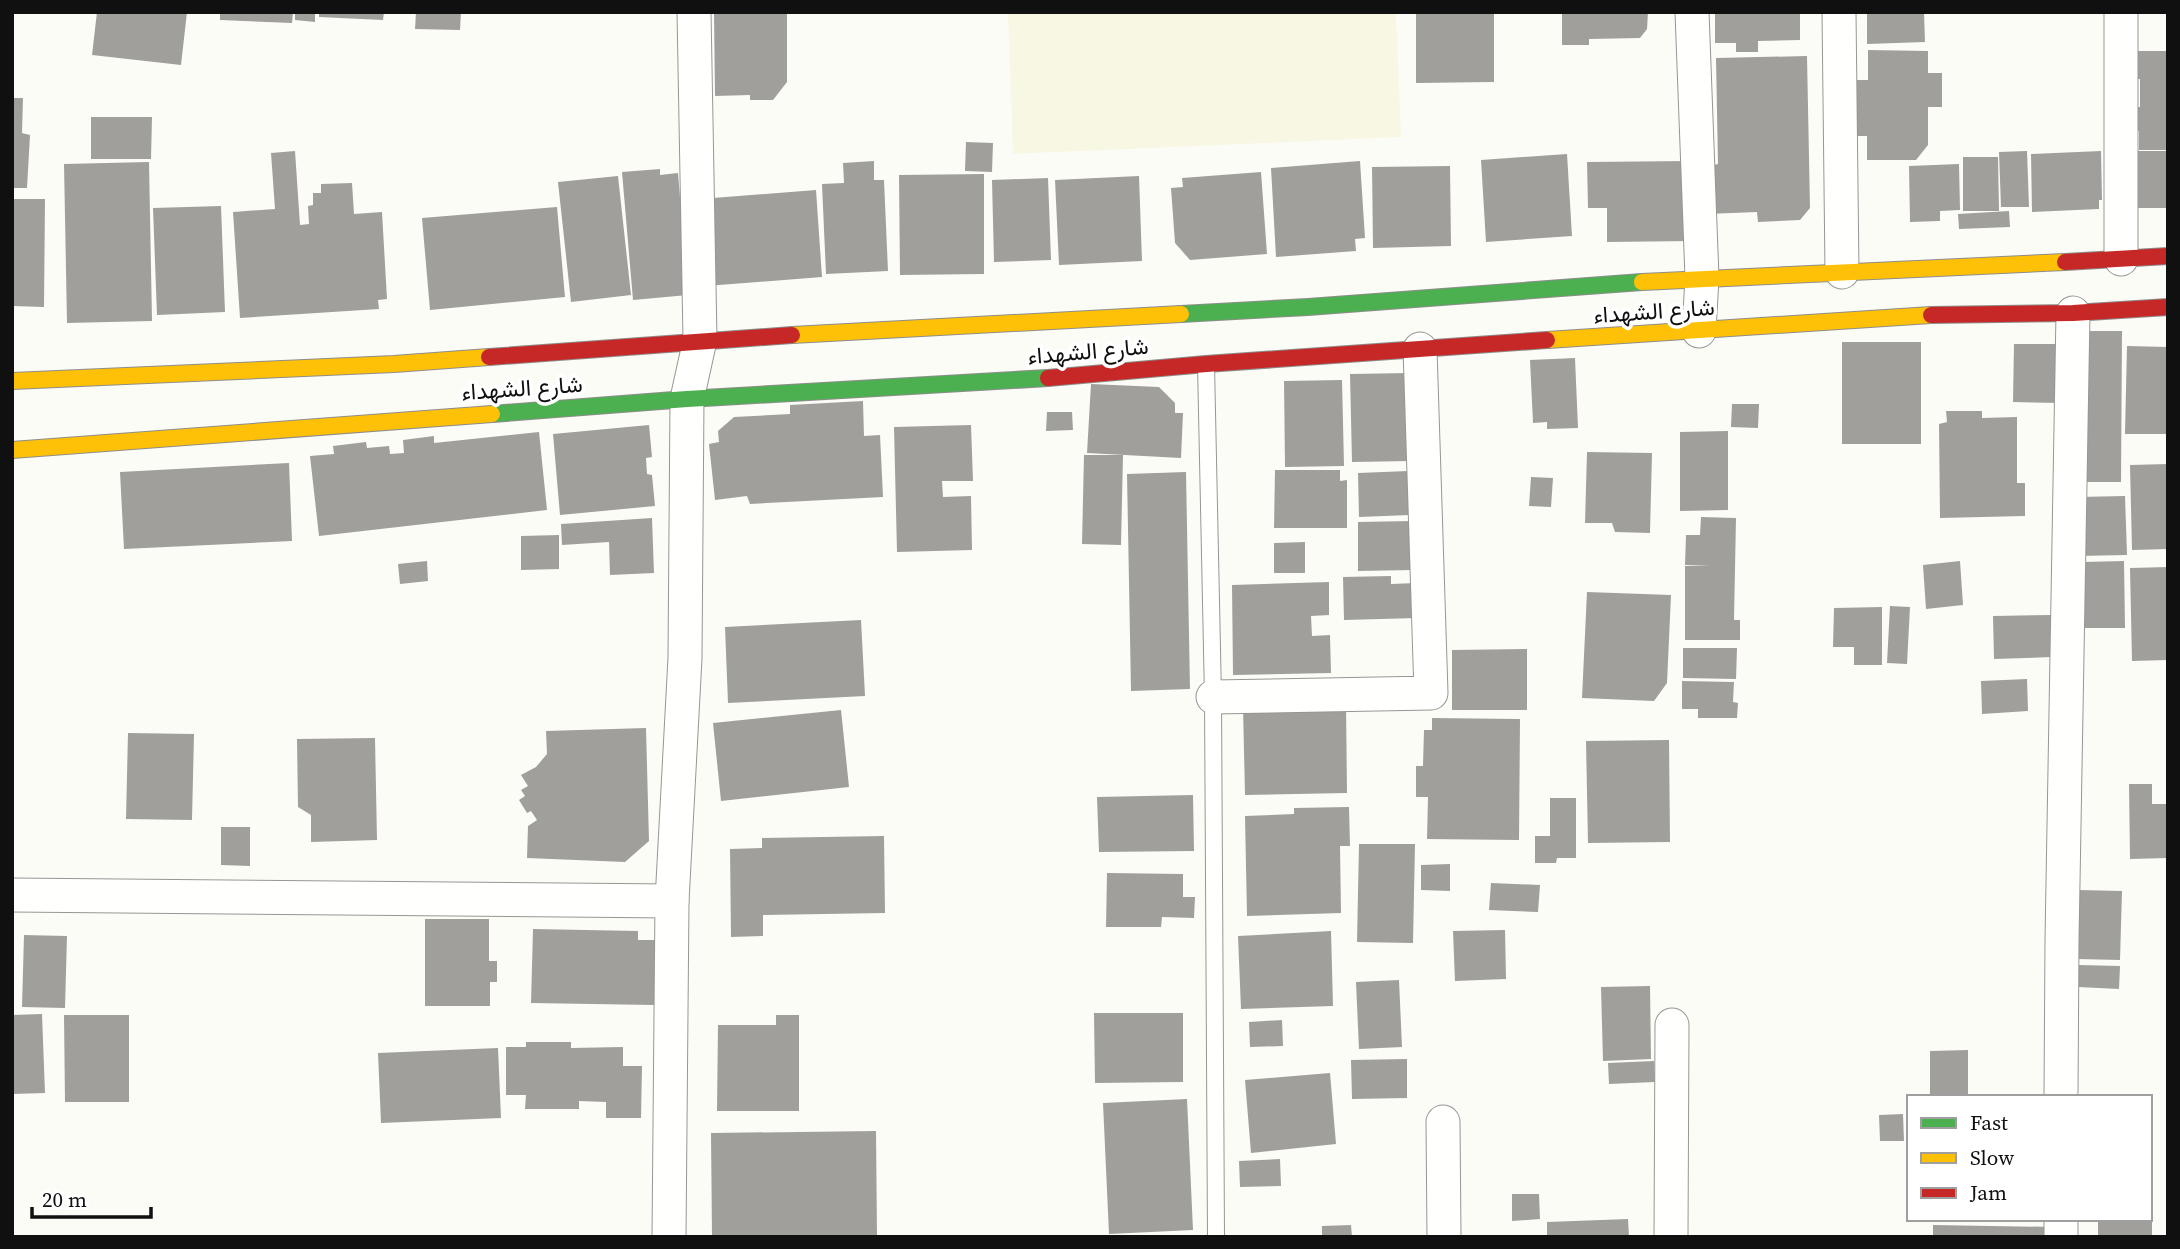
<svg xmlns="http://www.w3.org/2000/svg" width="2180" height="1249" font-family="'Source Serif 4',Vazirmatn,serif">
<style>
.farmland{fill:#f8f7e4}
.building{fill:#a09f9c}
.lines{fill:none;stroke-linecap:round;stroke-linejoin:round}
.lane-casing{stroke:#969694;stroke-width:18}
.street-casing{stroke:#969694;stroke-width:35}
.fast-casing{stroke:#8d8d8b;stroke-width:18}
.slow-casing{stroke:#8d8d8b;stroke-width:18}
.jam-casing{stroke:#8d8d8b;stroke-width:18}
.lane{stroke:#fffffe;stroke-width:16}
.street{stroke:#fffffe;stroke-width:33}
.fast{stroke:#4caf50;stroke-width:16}
.slow{stroke:#ffc107;stroke-width:16}
.jam{stroke:#c62828;stroke-width:16}
.labels{text-anchor:middle;stroke-width:7;stroke-linejoin:round;paint-order:stroke}
.street-label{font-size:23px;fill:#101010;stroke:#fff}
</style>
<rect width="100%" height="100%" fill="#fcfcf7"/>
<polygon class="farmland" points="1008,12 1396,12 1401,137 1013,154"/>
<g class="building">
<polygon points="97,12 187,12 181,65 92,55"/>
<polygon points="220,12 293,12 292,23 220,20"/>
<polygon points="295,12 315,12 315,22 295,20"/>
<polygon points="319,12 384,12 383,20 319,17"/>
<polygon points="416,12 461,12 460,30 415,29"/>
<polygon points="732,12 787,12 787,82 773,100 750,100 750,95 715,96 714,13"/>
<polygon points="1416,12 1494,12 1494,82 1416,83"/>
<polygon points="1562,12 1648,12 1647,29 1640,38 1589,39 1589,45 1562,45"/>
<polygon points="1715,12 1800,12 1800,40 1758,41 1758,52 1736,52 1736,43 1715,43"/>
<polygon points="1867,12 1924,12 1925,42 1867,44"/>
<polygon points="1868,50 1928,51 1928,73 1942,73 1942,107 1928,107 1928,145 1916,160 1867,160 1867,136 1845,136 1845,80 1868,80"/>
<polygon points="2126,51 2168,51 2168,150 2139,150 2139,131 2132,131 2133,107 2140,107 2140,79 2126,79"/>
<polygon points="1807,56 1810,208 1800,220 1758,222 1757,212 1707,214 1706,167 1718,164 1716,58"/>
<polygon points="12,98 23,98 22,133 30,135 27,188 12,188"/>
<polygon points="91,117 152,117 151,159 91,159"/>
<polygon points="966,142 993,143 992,172 965,171"/>
<polygon points="295,151 300,225 309,224 308,206 313,205 313,193 321,193 321,184 352,183 354,214 382,212 387,299 378,300 379,309 240,318 233,212 275,209 271,153"/>
<polygon points="2027,151 2029,207 2001,207 1999,152"/>
<polygon points="2101,151 2102,200 2099,200 2099,209 2032,212 2031,154"/>
<rect x="2133" y="151" width="35" height="57"/>
<polygon points="1567,154 1572,236 1486,242 1481,160"/>
<polygon points="1963,157 1998,157 1999,211 1963,211"/>
<polygon points="874,161 874,180 884,180 888,271 826,274 822,184 844,183 843,163"/>
<polygon points="1360,161 1365,238 1355,239 1356,251 1276,257 1271,168"/>
<polygon points="1690,161 1691,241 1607,242 1607,208 1588,208 1587,162"/>
<polygon points="149,162 152,321 67,323 64,164"/>
<polygon points="1959,164 1960,210 1940,211 1940,221 1910,222 1909,166"/>
<polygon points="1450,166 1451,246 1373,248 1372,167"/>
<polygon points="660,169 660,175 678,173 688,295 633,300 622,172"/>
<polygon points="1261,172 1267,254 1190,260 1175,243 1171,188 1183,187 1182,178"/>
<polygon points="984,174 984,274 900,275 899,175"/>
<polygon points="618,176 631,295 571,302 558,182"/>
<polygon points="1139,176 1142,261 1059,265 1055,180"/>
<polygon points="1048,178 1051,260 994,262 992,180"/>
<polygon points="816,190 822,277 706,286 700,199"/>
<polygon points="12,199 45,199 44,307 12,306"/>
<polygon points="221,206 225,312 157,315 153,208"/>
<polygon points="557,207 565,297 430,310 422,218"/>
<polygon points="2009,211 2010,227 1959,229 1958,214"/>
<polygon points="2074,331 2122,331 2121,482 2074,482"/>
<rect x="1842" y="342" width="79" height="102"/>
<polygon points="2014,344 2062,344 2061,403 2013,402"/>
<polygon points="2127,346 2168,347 2168,434 2125,434"/>
<polygon points="1575,358 1578,428 1547,429 1547,422 1533,423 1530,360"/>
<polygon points="1409,373 1411,461 1352,462 1350,374"/>
<polygon points="1342,380 1344,466 1285,467 1284,381"/>
<polygon points="1091,384 1159,387 1175,403 1175,413 1183,413 1181,458 1087,453"/>
<polygon points="863,401 864,436 880,435 883,497 750,504 747,496 715,500 709,444 719,442 718,431 734,417 790,414 790,405"/>
<polygon points="1732,404 1759,404 1758,428 1731,427"/>
<polygon points="1946,411 1982,411 1982,418 2017,417 2017,483 2025,483 2025,516 1940,518 1939,424 1947,422"/>
<polygon points="1047,412 1072,412 1073,430 1046,431"/>
<polygon points="649,425 652,457 646,458 647,474 652,475 655,506 560,515 553,434"/>
<polygon points="971,425 973,481 942,481 943,497 971,496 972,550 897,552 894,427"/>
<polygon points="1728,431 1728,510 1680,511 1680,432"/>
<polygon points="539,432 547,510 319,536 310,456 334,454 333,446 366,442 367,448 389,446 390,454 404,453 403,440 434,436 434,443"/>
<polygon points="1587,452 1652,453 1650,533 1615,532 1612,523 1585,523"/>
<polygon points="1084,455 1123,455 1121,545 1082,544"/>
<polygon points="289,463 292,541 124,549 120,472"/>
<polygon points="2168,464 2168,549 2132,550 2130,465"/>
<polygon points="1275,470 1340,470 1340,481 1347,480 1347,528 1274,528"/>
<polygon points="1408,471 1410,515 1359,517 1358,473"/>
<polygon points="1186,472 1190,689 1131,691 1127,474"/>
<polygon points="1531,477 1553,478 1551,507 1529,506"/>
<polygon points="2125,496 2127,555 2078,556 2077,497"/>
<polygon points="1701,517 1736,518 1734,620 1740,620 1740,640 1685,640 1685,566 1710,566 1685,565 1686,535 1700,535"/>
<polygon points="652,518 654,573 610,575 609,542 562,545 561,524"/>
<polygon points="1412,521 1412,570 1358,571 1358,522"/>
<polygon points="559,535 559,569 521,570 521,536"/>
<polygon points="1305,542 1305,573 1274,573 1274,543"/>
<polygon points="427,561 428,581 400,584 398,564"/>
<polygon points="1960,561 1963,605 1926,609 1923,565"/>
<polygon points="2124,561 2125,628 2084,628 2082,562"/>
<polygon points="2168,567 2168,660 2132,661 2130,568"/>
<polygon points="1391,576 1391,584 1417,583 1418,618 1344,620 1343,577"/>
<polygon points="1329,582 1329,615 1311,616 1312,636 1330,635 1331,673 1233,675 1232,585"/>
<polygon points="1587,592 1671,595 1667,683 1654,701 1582,698"/>
<polygon points="1890,606 1910,607 1907,664 1887,663"/>
<polygon points="1882,607 1882,665 1854,665 1854,647 1833,647 1834,608"/>
<polygon points="2052,615 2053,657 1994,659 1993,616"/>
<polygon points="861,620 865,696 728,703 725,627"/>
<polygon points="1683,648 1737,648 1736,679 1683,678"/>
<polygon points="1527,649 1527,710 1452,710 1452,650"/>
<polygon points="2027,679 2028,711 1982,714 1981,681"/>
<polygon points="1682,681 1734,682 1733,702 1738,703 1737,718 1698,718 1698,709 1682,709"/>
<polygon points="1346,704 1347,793 1245,795 1243,707"/>
<polygon points="841,710 849,787 721,801 713,723"/>
<polygon points="1432,718 1520,719 1519,840 1427,839 1428,797 1416,797 1416,766 1423,766 1424,730 1432,730"/>
<polygon points="646,728 649,841 625,862 527,858 528,826 537,820 531,811 527,813 519,800 525,796 521,790 528,786 521,775 536,767 547,754 546,731"/>
<polygon points="128,733 194,734 192,820 126,819"/>
<polygon points="375,738 377,840 311,842 311,815 298,807 297,739"/>
<polygon points="1669,740 1670,842 1588,843 1586,741"/>
<polygon points="2129,784 2152,784 2152,804 2168,804 2168,858 2130,859"/>
<polygon points="1193,795 1194,851 1099,852 1097,797"/>
<polygon points="1550,798 1576,798 1576,858 1557,858 1556,863 1535,863 1535,836 1550,836"/>
<polygon points="1349,807 1350,846 1340,846 1341,913 1247,916 1245,816 1294,814 1294,808"/>
<polygon points="221,827 250,827 250,866 221,865"/>
<polygon points="884,836 885,913 763,915 763,936 731,937 730,849 762,848 762,838"/>
<polygon points="1359,844 1415,844 1413,943 1357,942"/>
<polygon points="1450,864 1450,891 1421,890 1421,865"/>
<polygon points="1107,873 1183,874 1183,897 1195,897 1194,918 1162,917 1161,927 1106,927"/>
<polygon points="1491,883 1540,885 1538,912 1489,910"/>
<polygon points="2079,890 2122,891 2120,960 2077,959"/>
<polygon points="425,919 489,919 489,961 497,961 497,982 490,982 490,1006 425,1006"/>
<polygon points="533,929 638,931 638,940 656,940 654,1005 531,1003"/>
<polygon points="1505,930 1506,979 1455,981 1453,931"/>
<polygon points="1331,931 1333,1006 1241,1009 1238,936"/>
<polygon points="24,935 67,936 65,1008 22,1007"/>
<polygon points="2079,965 2120,966 2119,989 2078,987"/>
<polygon points="1399,980 1402,1047 1359,1049 1356,982"/>
<polygon points="1650,986 1651,1059 1603,1061 1601,987"/>
<polygon points="1094,1013 1183,1013 1183,1082 1095,1083"/>
<polygon points="42,1014 45,1093 12,1094 12,1015"/>
<polygon points="64,1015 129,1015 129,1102 65,1102"/>
<polygon points="776,1015 799,1015 799,1111 717,1111 718,1025 776,1025"/>
<polygon points="1282,1020 1283,1046 1250,1047 1249,1022"/>
<polygon points="526,1042 571,1042 571,1048 623,1047 623,1066 642,1066 641,1118 606,1118 606,1102 579,1101 579,1109 525,1109 526,1095 506,1095 506,1047 526,1047"/>
<polygon points="498,1048 501,1118 381,1123 378,1053"/>
<polygon points="1968,1050 1968,1094 1930,1095 1930,1051"/>
<polygon points="1407,1059 1407,1098 1352,1099 1351,1060"/>
<polygon points="1654,1061 1655,1082 1609,1084 1608,1063"/>
<polygon points="1330,1073 1336,1144 1251,1153 1245,1080"/>
<polygon points="1187,1099 1193,1230 1109,1234 1103,1103"/>
<polygon points="1903,1114 1904,1141 1880,1141 1879,1115"/>
<polygon points="876,1131 877,1237 712,1237 711,1133"/>
<polygon points="1280,1159 1281,1186 1240,1187 1239,1161"/>
<polygon points="1512,1194 1539,1194 1540,1219 1512,1221"/>
<polygon points="1628,1219 1629,1237 1547,1237 1547,1222"/>
<rect x="2098" y="1219" width="54" height="18"/>
<polygon points="1351,1225 1352,1237 1322,1237 1322,1226"/>
<polygon points="1933,1225 2055,1227 2055,1237 1933,1237"/>
</g>
<g class="lines">
<defs>
<polyline id="lane" points="1206,364 1213,697 1216,1237"/>
<g id="street">
<polyline points="1692,12 1702,278 1699,331"/>
<polyline points="1839,12 1842,272"/>
<polyline points="2121,12 2121,259"/>
<polyline points="1213,697 1431,693 1420,349"/>
<polyline points="12,895 672,901"/>
<polyline points="2061,1097 2062,940 2073,313"/>
<polyline points="1443,1122 1444,1237"/>
<polyline points="669,1237 672,901 685,658 687,399 700,340 694,12"/>
<polyline points="1671,1237 1672,1025"/>
<polyline points="2061,1237 2061,1219"/>
</g>
<g id="fast">
<polyline points="1181,314 1308,307 1642,282"/>
<polyline points="492,414 687,399 1048,378"/>
</g>
<g id="slow">
<polyline points="1642,282 2065,262"/>
<polyline points="792,335 1181,314"/>
<polyline points="1547,340 1931,315"/>
<polyline points="12,381 394,364 489,357"/>
<polyline points="12,450 492,414"/>
</g>
<g id="jam">
<polyline points="2065,262 2168,256"/>
<polyline points="1931,315 2073,313 2168,307"/>
<polyline points="489,357 792,335"/>
<polyline points="1048,378 1206,364 1547,340"/>
</g>
</defs>
<use href="#lane" class="lane-casing"/>
<use href="#street" class="street-casing"/>
<use href="#fast" class="fast-casing"/>
<use href="#slow" class="slow-casing"/>
<use href="#jam" class="jam-casing"/>
<use href="#lane" class="lane"/>
<use href="#street" class="street"/>
<use href="#fast" class="fast"/>
<use href="#slow" class="slow"/>
<use href="#jam" class="jam"/>
</g>
<g class="labels">
<g class="street-label">
<text transform="translate(1654 311) rotate(-4)" y="8">شارع الشهداء</text>
<text transform="translate(1088 351) rotate(-5)" y="8">شارع الشهداء</text>
<text transform="translate(522 388) rotate(-4)" y="8">شارع الشهداء</text>
</g>
</g>
<rect width="2180" height="1249" fill="none" stroke="#101010" stroke-width="28"/>
<rect x="1907" y="1095" width="245" height="126" fill="#ffffff" stroke="#9f9f9f" stroke-width="2"/>
<rect x="1921" y="1118" width="35" height="10" fill="#4caf50" stroke="#9f9f9f" stroke-width="2"/>
<text x="1970" y="1130" font-size="21" fill="#101010">Fast</text>
<rect x="1921" y="1153" width="35" height="10" fill="#ffc107" stroke="#9f9f9f" stroke-width="2"/>
<text x="1970" y="1165" font-size="21" fill="#101010">Slow</text>
<rect x="1921" y="1188" width="35" height="10" fill="#c62828" stroke="#9f9f9f" stroke-width="2"/>
<text x="1970" y="1200" font-size="21" fill="#101010">Jam</text>
<path d="M32 1207v10h119v-10" fill="none" stroke="#101010" stroke-width="3.5"/>
<text x="42" y="1207" font-size="21" fill="#101010" stroke="#ffffff" stroke-width="5" paint-order="stroke">20 m</text>
</svg>
